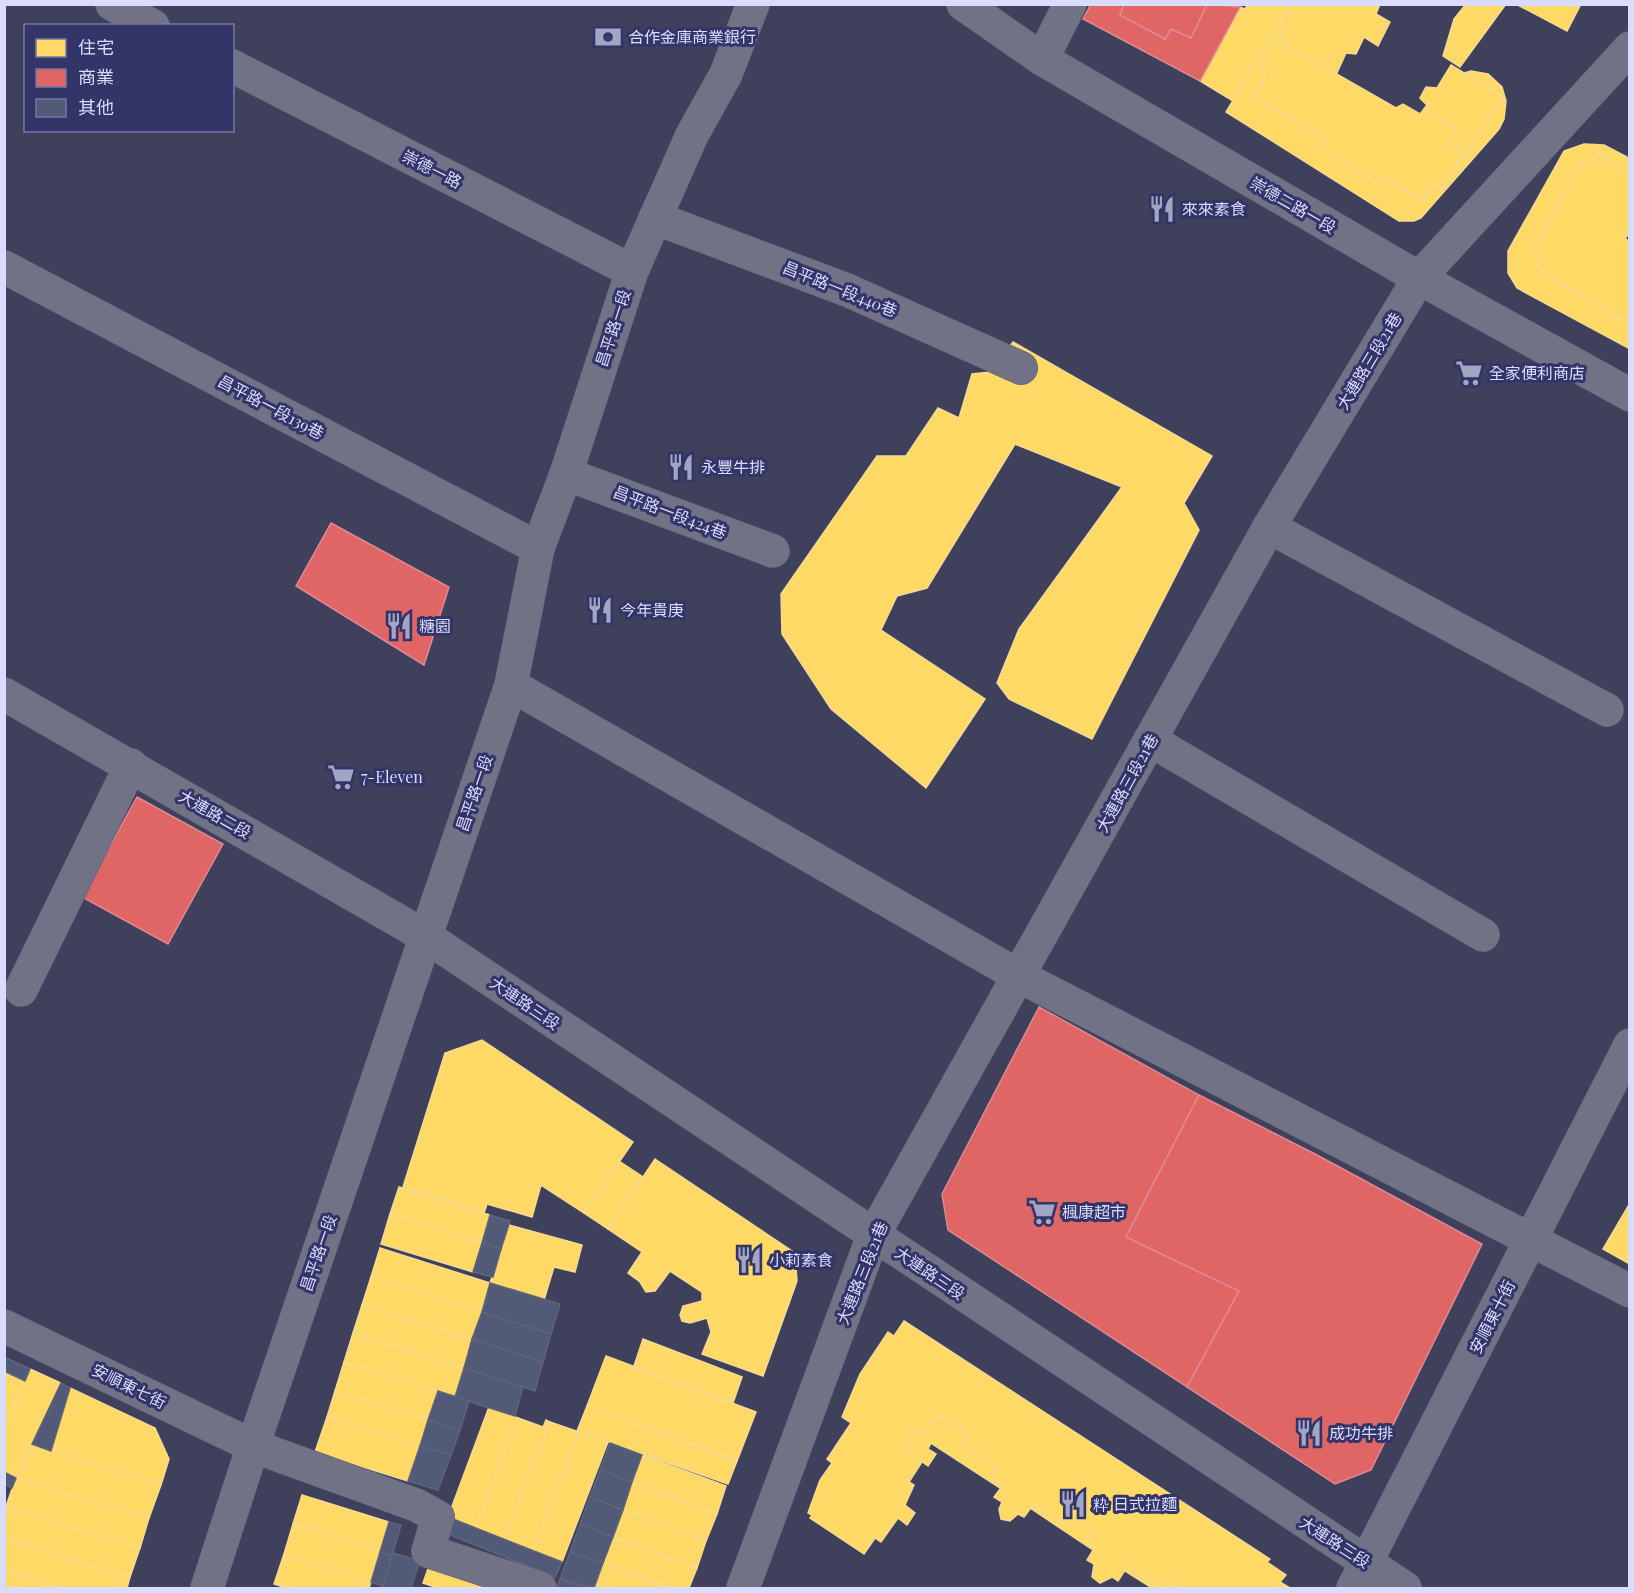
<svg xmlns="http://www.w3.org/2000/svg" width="1634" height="1593" font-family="'Playfair Display','Noto Sans TC',serif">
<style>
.homes{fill:#ffd966;stroke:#f4da93;stroke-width:1.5}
.shops{fill:#e06666;stroke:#de8993;stroke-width:1.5}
.building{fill:#515a76;stroke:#5f647b;stroke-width:1.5}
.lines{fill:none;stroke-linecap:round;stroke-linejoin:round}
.minor-casing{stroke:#5c5c75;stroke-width:34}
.minor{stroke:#717286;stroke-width:33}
.labels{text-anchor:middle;stroke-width:6;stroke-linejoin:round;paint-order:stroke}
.poi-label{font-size:16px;fill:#d9dcfd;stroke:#333468;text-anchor:start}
.street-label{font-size:16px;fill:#d9dcfd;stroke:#333468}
</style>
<rect width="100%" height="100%" fill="#3f405c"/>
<g class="homes">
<polygon points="1248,4 1290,4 1233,101 1200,81 1240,7 1245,9"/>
<polygon points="1290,4 1380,4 1376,14 1390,22 1378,46 1364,37 1356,54 1346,53 1336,75 1279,42 1293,16 1286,12"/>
<polygon points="1466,4 1506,4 1460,67 1443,56 1454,19"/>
<polygon points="1516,4 1581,4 1567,31"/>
<polygon points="1286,12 1293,16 1259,72 1266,76 1254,96 1324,139 1319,147 1382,185 1387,178 1422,201 1433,183 1442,189 1503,97 1464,73 1471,71 1488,74 1502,87 1506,101 1504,119 1499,129 1421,218 1414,221 1399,221 1226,112"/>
<polygon points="1277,40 1396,108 1403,104 1420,114 1424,109 1457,129 1449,143 1465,152 1442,189 1433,183 1422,201 1387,178 1382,185 1319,147 1324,139 1254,96 1266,76 1259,72"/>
<polygon points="1451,65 1503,97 1467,154 1449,143 1457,129 1424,109 1427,105 1420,98 1426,87 1437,88"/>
<polygon points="1584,144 1604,145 1627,157 1630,170 1596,153 1590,164 1582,160 1534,250 1541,254 1536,264 1543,268 1542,273 1630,323 1630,349 1517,288 1508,273 1508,251 1564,151"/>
<polygon points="1596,153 1630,170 1630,231 1625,239 1630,241 1630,323 1542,273 1543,268 1536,264 1541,254 1534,250 1582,160 1590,164"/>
<polygon points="1013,342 1212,456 1184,503 1199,530 1092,739 1009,699 997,683 1019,629 1122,487 1015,444 927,588 897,596 881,630 985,699 926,788 831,709 782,634 781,594 877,456 906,456 938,408 959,418 972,374 991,372"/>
<polygon points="482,1040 633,1142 584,1213 541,1185 532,1217 487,1204 484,1213 403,1187 445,1053"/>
<polygon points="655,1159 795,1253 797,1281 763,1376 702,1354 711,1332 707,1318 690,1323 682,1321 680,1315 683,1306 702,1301 702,1292 670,1271 655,1291 646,1292 640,1282 628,1273 642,1252 608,1229"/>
<polygon points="619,1161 643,1177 608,1229 584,1213"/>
<polygon points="399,1187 490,1215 482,1243 390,1214"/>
<polygon points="1630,1203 1630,1261 1628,1263 1603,1249"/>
<polygon points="390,1214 482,1243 473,1272 381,1244"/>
<polygon points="509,1225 582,1245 575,1272 554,1267 544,1300 490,1283"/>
<polygon points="380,1248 490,1283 482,1312 371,1277"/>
<polygon points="371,1277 482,1312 472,1339 362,1305"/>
<polygon points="362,1305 472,1339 464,1368 353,1333"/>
<polygon points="904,1321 1270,1559 1267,1562 1286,1575 1280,1582 1290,1588 1178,1588 1162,1578 1156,1586 1127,1567 1118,1581 1112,1577 1100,1583 1092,1577 1094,1564 1087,1560 1095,1547 1087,1541 1091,1531 1069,1515 1062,1523 1033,1505 1024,1517 1018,1514 1010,1521 1001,1519 999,1509 1002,1502 994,1497 1003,1485 992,1478 997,1470 963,1445 969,1435 938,1415 923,1436 914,1430 903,1448 922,1462 909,1482 914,1485 905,1505 915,1513 907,1525 898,1518 881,1542 875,1538 864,1554 810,1518 812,1515 808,1513 820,1480 832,1463 827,1459 851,1423 842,1417 860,1374 888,1332 894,1336"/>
<polygon points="353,1333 464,1368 455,1397 344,1362"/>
<polygon points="643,1339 742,1377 733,1403 634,1366"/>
<polygon points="606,1356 756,1412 737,1461 587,1406"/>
<polygon points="344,1362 438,1391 428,1420 335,1391"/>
<polygon points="30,1369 61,1383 16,1478 4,1472 4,1425"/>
<polygon points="4,1371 25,1381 4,1425"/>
<polygon points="70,1388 155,1428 169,1459 161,1485 51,1451"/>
<polygon points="335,1391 428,1420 420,1446 327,1417"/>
<polygon points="587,1406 737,1461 728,1484 577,1431"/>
<polygon points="489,1407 518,1418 475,1528 448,1517"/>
<polygon points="938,1415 969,1435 963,1445 997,1470 992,1478 1003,1485 1000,1488 931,1443 928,1449 936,1454 928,1466 903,1448 914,1430 923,1436"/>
<polygon points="327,1417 420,1446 408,1481 315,1452"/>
<polygon points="518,1418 543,1427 546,1420 550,1422 504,1540 475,1528"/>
<polygon points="550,1422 579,1432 533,1551 504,1540"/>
<polygon points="579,1432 608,1442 562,1562 533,1551"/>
<polygon points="32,1444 161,1485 149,1518 16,1478"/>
<polygon points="642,1455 726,1486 717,1514 632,1482"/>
<polygon points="16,1478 149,1518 140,1548 6,1506"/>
<polygon points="632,1482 717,1514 706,1541 623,1510"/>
<polygon points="302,1495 389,1522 380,1552 293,1524"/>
<polygon points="1033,1505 1062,1523 1069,1515 1091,1531 1087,1541 1095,1547 1093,1550 1030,1508"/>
<polygon points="6,1506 140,1548 130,1577 4,1538"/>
<polygon points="623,1510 706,1541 697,1568 613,1537"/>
<polygon points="293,1524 380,1552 371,1582 284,1554"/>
<polygon points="613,1537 697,1568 689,1588 670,1588 603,1563"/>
<polygon points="4,1538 130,1577 127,1588 62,1588 4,1570"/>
<polygon points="284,1554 371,1582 369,1588 287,1588 274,1584"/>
<polygon points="603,1563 670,1588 594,1588"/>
<polygon points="429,1566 491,1588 438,1588 423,1583"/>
<polygon points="1127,1567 1156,1586 1162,1578 1178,1588 1152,1588 1125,1571"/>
<polygon points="4,1570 62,1588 4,1588"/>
</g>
<g class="shops">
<polygon points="1091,4 1124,4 1120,15 1165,39 1171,29 1191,38 1207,4 1240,7 1200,81 1083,19"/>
<polygon points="1124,4 1207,4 1191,38 1171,29 1165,39 1120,15"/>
<polygon points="331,523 449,587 424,665 296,586"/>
<polygon points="137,797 223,844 168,944 82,897"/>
<polygon points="1039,1007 1199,1095 1126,1237 1239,1291 1187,1387 948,1230 942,1194"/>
<polygon points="1199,1095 1317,1155 1482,1244 1371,1470 1335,1484 1187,1387 1239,1291 1126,1237"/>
</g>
<g class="building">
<polygon points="490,1215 510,1221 501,1249 482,1243"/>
<polygon points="482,1243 501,1249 493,1277 473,1272"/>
<polygon points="490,1283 560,1304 551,1334 482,1312"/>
<polygon points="482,1312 551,1334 543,1362 472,1339"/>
<polygon points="472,1339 543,1362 535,1391 464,1368"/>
<polygon points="4,1357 30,1369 25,1381 4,1371"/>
<polygon points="464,1368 523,1387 515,1416 455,1397"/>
<polygon points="61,1383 70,1388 51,1451 32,1444"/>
<polygon points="438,1391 469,1401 460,1430 428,1420"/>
<polygon points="428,1420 460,1430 451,1455 420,1446"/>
<polygon points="610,1443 642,1455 632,1482 600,1470"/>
<polygon points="420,1446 451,1455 438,1490 408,1481"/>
<polygon points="600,1470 632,1482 623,1510 590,1497"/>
<polygon points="4,1472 16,1478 12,1488 4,1484"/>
<polygon points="590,1497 623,1510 613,1537 580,1524"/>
<polygon points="448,1517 562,1562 555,1577 443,1532"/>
<polygon points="389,1522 401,1525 392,1556 380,1552"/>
<polygon points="580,1524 613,1537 603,1563 570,1552"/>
<polygon points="380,1552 392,1556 383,1586 371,1582"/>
<polygon points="570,1552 603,1563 594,1588 560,1579"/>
<polygon points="393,1553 420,1561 411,1588 382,1588"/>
<polygon points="560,1579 586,1588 557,1588"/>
</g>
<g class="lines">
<defs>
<g id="minor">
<polyline points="112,4 153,26"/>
<polyline points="963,4 1042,59 1419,278 1630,395"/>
<polyline points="1042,59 1070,4"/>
<polyline points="232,66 632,271"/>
<polyline points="655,218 847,290 1021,368"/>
<polyline points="4,267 538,548"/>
<polyline points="566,474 773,551"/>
<polyline points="1269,527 1607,710"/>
<polyline points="511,685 1019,976 1630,1291"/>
<polyline points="4,694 425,936 1405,1588"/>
<polyline points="1150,740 1483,935"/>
<polyline points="21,990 131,765"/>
<polyline points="4,1326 253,1446 416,1505 438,1517 428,1551 540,1588"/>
<polyline points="207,1588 253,1446 511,685 538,548 566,474 632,271 692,135 726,74 753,4"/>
<polyline points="743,1588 873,1236 1269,527 1419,278 1630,48"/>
<polyline points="1353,1588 1630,1045"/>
</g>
</defs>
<use href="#minor" class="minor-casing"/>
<use href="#minor" class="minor"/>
</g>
<defs>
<symbol id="bank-bare" viewBox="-9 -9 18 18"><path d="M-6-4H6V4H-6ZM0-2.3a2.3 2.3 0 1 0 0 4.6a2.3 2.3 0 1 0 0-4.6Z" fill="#a3a5c5" stroke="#333468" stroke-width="2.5" paint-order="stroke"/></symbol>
<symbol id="restaurant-bare" viewBox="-9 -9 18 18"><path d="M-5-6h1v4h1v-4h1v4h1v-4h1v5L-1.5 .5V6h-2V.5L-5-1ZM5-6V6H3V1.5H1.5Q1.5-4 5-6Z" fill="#a3a5c5" stroke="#333468" stroke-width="2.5" paint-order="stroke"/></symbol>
<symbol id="supermarket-bare" viewBox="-9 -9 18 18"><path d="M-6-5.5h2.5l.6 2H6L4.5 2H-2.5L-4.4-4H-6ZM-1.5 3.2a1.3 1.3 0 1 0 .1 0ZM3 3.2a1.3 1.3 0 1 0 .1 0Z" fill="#a3a5c5" stroke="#333468" stroke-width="2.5" paint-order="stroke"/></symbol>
</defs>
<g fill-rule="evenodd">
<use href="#bank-bare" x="589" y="18" width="38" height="38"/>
<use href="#restaurant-bare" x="1143" y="190" width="38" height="38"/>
<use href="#supermarket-bare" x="1450" y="354" width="38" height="38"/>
<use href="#restaurant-bare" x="662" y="448" width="38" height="38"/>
<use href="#restaurant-bare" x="581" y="591" width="38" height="38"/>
<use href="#restaurant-bare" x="380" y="607" width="38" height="38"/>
<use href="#supermarket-bare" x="322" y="758" width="38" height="38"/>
<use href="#supermarket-bare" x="1023" y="1193" width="38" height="38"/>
<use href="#restaurant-bare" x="730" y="1241" width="38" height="38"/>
<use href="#restaurant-bare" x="1290" y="1414" width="38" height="38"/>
<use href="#restaurant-bare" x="1054" y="1485" width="38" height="38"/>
</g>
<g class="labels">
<g class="poi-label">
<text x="628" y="43">合作金庫商業銀行</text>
<text x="1182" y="215">來來素食</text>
<text x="1489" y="379">全家便利商店</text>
<text x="701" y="473">永豐牛排</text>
<text x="620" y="616">今年貴庚</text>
<text x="419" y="632">糖園</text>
<text x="361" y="783">7-Eleven</text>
<text x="1062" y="1218">楓康超市</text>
<text x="769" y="1266">小莉素食</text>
<text x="1329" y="1439">成功牛排</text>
<text x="1093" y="1510">粋 日式拉麵</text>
</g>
<g class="street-label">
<text transform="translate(432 169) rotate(27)" y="6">崇德一路</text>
<text transform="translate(1293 205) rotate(30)" y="6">崇德二路一段</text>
<text transform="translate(840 289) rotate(22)" y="6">昌平路一段440巷</text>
<text transform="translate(613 328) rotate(-72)" y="6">昌平路一段</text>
<text transform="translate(1369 361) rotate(-59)" y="6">大連路三段21巷</text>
<text transform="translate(271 407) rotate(28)" y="6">昌平路一段139巷</text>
<text transform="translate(670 512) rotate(21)" y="6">昌平路一段424巷</text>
<text transform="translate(1127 783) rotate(-61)" y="6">大連路三段21巷</text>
<text transform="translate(474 793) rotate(-71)" y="6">昌平路一段</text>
<text transform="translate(215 814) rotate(30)" y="6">大連路二段</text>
<text transform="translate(525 1003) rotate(34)" y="6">大連路三段</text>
<text transform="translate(318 1253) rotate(-71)" y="6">昌平路一段</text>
<text transform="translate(862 1273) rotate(-68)" y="6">大連路三段21巷</text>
<text transform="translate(930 1273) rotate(34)" y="6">大連路三段</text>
<text transform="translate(1492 1317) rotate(-63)" y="6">安順東十街</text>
<text transform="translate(129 1386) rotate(26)" y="6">安順東七街</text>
<text transform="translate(1335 1542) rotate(33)" y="6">大連路三段</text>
</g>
</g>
<rect width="1634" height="1593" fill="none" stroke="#d9dcfd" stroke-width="12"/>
<rect x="24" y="24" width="210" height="108" fill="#333468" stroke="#7577a4" stroke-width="1.5"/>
<rect x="36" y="39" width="30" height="18" fill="#ffd966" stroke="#7577a4" stroke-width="1.5"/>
<text x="78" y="54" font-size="18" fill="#d9dcfd">住宅</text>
<rect x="36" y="69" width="30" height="18" fill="#e06666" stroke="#7577a4" stroke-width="1.5"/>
<text x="78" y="84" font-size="18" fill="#d9dcfd">商業</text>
<rect x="36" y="99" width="30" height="18" fill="#515a76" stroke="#7577a4" stroke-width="1.5"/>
<text x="78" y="114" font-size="18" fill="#d9dcfd">其他</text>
</svg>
